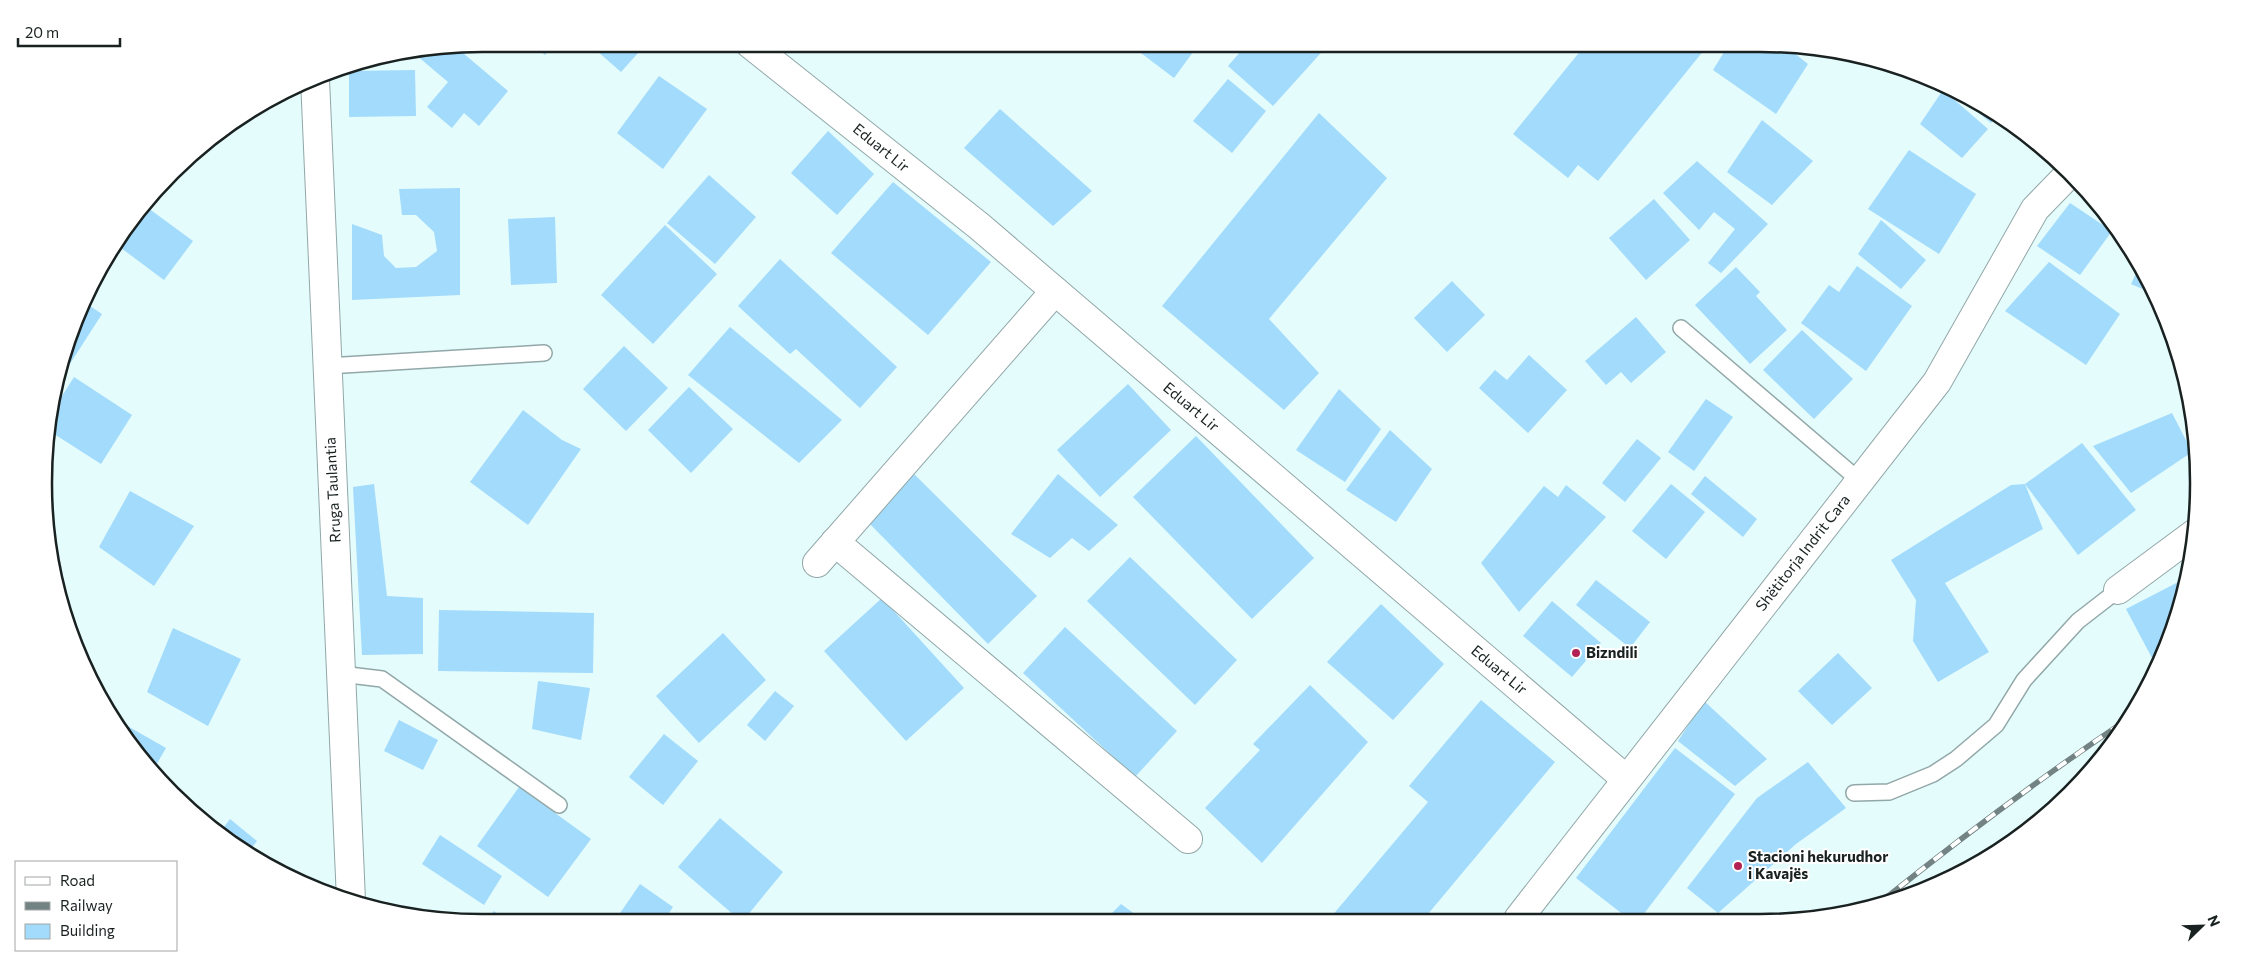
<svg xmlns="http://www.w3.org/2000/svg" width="2242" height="966" font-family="Commissioner,sans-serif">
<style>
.building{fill:#a2dbfb}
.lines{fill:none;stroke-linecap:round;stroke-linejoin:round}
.lane-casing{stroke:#92a7a8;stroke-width:18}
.street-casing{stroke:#92a7a8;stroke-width:30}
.secondary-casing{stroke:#92a7a8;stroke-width:30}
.lane{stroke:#fff;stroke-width:15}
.street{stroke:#fff;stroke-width:28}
.secondary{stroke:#fff;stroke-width:28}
.rail-casing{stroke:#738282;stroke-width:5.5}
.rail{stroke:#fff;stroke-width:4;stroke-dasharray:11;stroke-linecap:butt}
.poi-dot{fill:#b12154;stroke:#fff;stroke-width:2}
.labels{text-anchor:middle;stroke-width:4;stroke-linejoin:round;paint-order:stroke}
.street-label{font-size:15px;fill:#192121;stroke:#fff}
.poi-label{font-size:15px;font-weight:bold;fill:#192121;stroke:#fff;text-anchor:start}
.rim{fill:none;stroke:#192121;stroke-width:2.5}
</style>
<rect width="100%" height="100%" fill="#e5fcfd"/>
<g class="building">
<polygon points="531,44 553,44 545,55"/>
<polygon points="589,44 646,44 621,72"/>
<polygon points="1129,44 1199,44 1174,78"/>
<polygon points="1247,44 1329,44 1273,106 1228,66"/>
<polygon points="1586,44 1709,44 1598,181 1578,165 1568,178 1513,134"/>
<polygon points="1729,44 1759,44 1788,48 1808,64 1776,114 1713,70"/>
<polygon points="457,48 508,91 479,126 464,113 452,128 427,107 448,82 416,55"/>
<polygon points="415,70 416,116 349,117 349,71"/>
<polygon points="659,76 707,109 663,169 617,133"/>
<polygon points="1228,79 1266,111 1232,153 1193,121"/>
<polygon points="1943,90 1988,129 1962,158 1920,124"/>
<polygon points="1952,91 1979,103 1997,116 1991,123"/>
<polygon points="1000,109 1092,191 1053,226 964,148"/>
<polygon points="1319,113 1387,178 1269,319 1319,373 1284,410 1162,306"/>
<polygon points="1762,120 1813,161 1772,205 1727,172"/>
<polygon points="828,131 874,174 837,215 791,173"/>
<polygon points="1909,150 1976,194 1939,254 1868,209"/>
<polygon points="1697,161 1768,224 1721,273 1708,263 1735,229 1714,212 1699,230 1663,193"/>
<polygon points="709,175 756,217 715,264 667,223"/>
<polygon points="893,182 991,262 928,335 831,253"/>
<polygon points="460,188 460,295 352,300 352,224 382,235 384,256 396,268 416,267 437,251 434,232 416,215 402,215 399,189"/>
<polygon points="1654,199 1690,240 1646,280 1609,238"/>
<polygon points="2070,203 2112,231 2080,275 2037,246"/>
<polygon points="148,208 193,241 164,280 117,245"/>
<polygon points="555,217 557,283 511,285 508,219"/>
<polygon points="1881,220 1926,260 1901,289 1858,254"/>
<polygon points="665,225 717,274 653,344 601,295"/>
<polygon points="780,259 897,367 860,408 796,349 790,354 738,306"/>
<polygon points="2049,262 2120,314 2086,365 2005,311"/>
<polygon points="1857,266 1912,306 1866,371 1801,323 1829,285 1839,292"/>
<polygon points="1736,267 1760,292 1756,296 1787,330 1750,364 1695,305"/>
<polygon points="2139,267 2153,289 2156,295 2131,284"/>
<polygon points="1452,281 1485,315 1447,352 1414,318"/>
<polygon points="87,304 102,314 66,370 63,368"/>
<polygon points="1636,317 1666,352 1631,383 1621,372 1606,385 1585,361"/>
<polygon points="730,327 842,420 799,463 688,375"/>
<polygon points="1802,330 1853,379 1814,419 1763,370"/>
<polygon points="624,346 668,388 626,431 583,389"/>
<polygon points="1529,355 1567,390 1528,433 1479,388 1495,370 1507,380"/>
<polygon points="74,377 132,415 101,464 51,432 52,412"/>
<polygon points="1128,384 1171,430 1100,497 1057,450"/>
<polygon points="689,387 733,429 691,473 648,430"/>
<polygon points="1339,389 1381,429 1345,482 1296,450"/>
<polygon points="1706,399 1733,417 1694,471 1668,452"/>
<polygon points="523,410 562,440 581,449 528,525 470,482"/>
<polygon points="2172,413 2192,452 2131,493 2093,446"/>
<polygon points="1390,430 1432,469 1396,522 1346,490"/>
<polygon points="1196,436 1314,558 1252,619 1133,497"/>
<polygon points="1637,439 1661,458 1625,502 1602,483"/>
<polygon points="2082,443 2136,510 2078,555 2025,484"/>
<polygon points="910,470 1037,596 988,644 863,517"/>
<polygon points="1058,474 1118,525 1089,551 1072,538 1050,558 1011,534"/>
<polygon points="1705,476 1757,519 1743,537 1691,494"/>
<polygon points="374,484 387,596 423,598 423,654 362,655 353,487"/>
<polygon points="1671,484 1705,512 1666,559 1632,531"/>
<polygon points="2025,484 2043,529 1945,583 1989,652 1938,682 1913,641 1916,600 1891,560 2011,485"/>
<polygon points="1566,485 1606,517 1519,612 1481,563 1544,486 1558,497"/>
<polygon points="130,491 194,526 154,586 99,547"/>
<polygon points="1130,557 1237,660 1195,705 1087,601"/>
<polygon points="2186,578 2175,624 2161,653 2152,658 2126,609"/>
<polygon points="1596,580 1650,622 1630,648 1576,605"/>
<polygon points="882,598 964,688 906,741 824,651"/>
<polygon points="1552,601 1601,643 1572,677 1523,636"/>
<polygon points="1381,604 1444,664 1393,720 1327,662"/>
<polygon points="439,610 594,613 593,673 438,671"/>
<polygon points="1065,627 1177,731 1135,777 1023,673"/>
<polygon points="173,628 241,659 208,726 147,692"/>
<polygon points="723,633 766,680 699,743 656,696"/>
<polygon points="1838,653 1872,688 1832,725 1798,691"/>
<polygon points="538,681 590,688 581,740 532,729"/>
<polygon points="1310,685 1368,742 1262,863 1205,808 1260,750 1253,744"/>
<polygon points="775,691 794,706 765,741 747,725"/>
<polygon points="1481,700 1555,762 1423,920 1334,920 1331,917 1428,802 1409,786"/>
<polygon points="1704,701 1767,759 1735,786 1678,741"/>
<polygon points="117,720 166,748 155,767 120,724"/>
<polygon points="399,720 438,740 423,770 384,751"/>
<polygon points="664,734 698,761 663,805 629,777"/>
<polygon points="1675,748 1735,794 1640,919 1629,919 1576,878"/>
<polygon points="1808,762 1846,808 1796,844 1718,913 1687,888 1757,798"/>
<polygon points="519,787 591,839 548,897 477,846"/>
<polygon points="720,818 783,872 742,922 678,867"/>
<polygon points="230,819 257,841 248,852 220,832"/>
<polygon points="440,835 502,876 484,905 422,864"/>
<polygon points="640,884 673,907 663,922 614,922"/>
<polygon points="1121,904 1143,920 1105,920"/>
<polygon points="494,911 508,922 485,922"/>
</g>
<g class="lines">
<defs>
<g id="lane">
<polyline points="1681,328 1860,481"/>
<polyline points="327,366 544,353"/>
<polyline points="341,674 382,679 559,805"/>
<polyline points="1854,793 1889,792 1933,774 1956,759 1996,725 2024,680 2078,621 2118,590"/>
</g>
<g id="street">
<polyline points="750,44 979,226 1626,779"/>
<polyline points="835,542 1188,839"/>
<polyline points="817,563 1055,291"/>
<polyline points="2118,590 2195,533"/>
</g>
<g id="secondary">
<polyline points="315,79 351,900"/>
<polyline points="1518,919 1937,382 2035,209 2069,174"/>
</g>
</defs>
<use href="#lane" class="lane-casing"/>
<use href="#street" class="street-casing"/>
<use href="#secondary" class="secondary-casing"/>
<use href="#lane" class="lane"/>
<use href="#street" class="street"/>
<use href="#secondary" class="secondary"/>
<defs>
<path id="rail" d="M1882,901C1962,837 2043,776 2128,719"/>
</defs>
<use href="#rail" class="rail-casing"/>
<use href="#rail" class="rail"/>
</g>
<g class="poi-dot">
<circle cx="1576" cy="653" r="5"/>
<circle cx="1738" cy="866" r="5"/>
</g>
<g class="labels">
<g class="street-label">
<text transform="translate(881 148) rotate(39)" y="5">Eduart Lir</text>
<text transform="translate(1191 407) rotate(40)" y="5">Eduart Lir</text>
<text transform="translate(333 490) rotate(-93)" y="5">Rruga Taulantia</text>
<text transform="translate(1803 553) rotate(-52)" y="5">Shëtitorja Indrit Cara</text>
<text transform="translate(1499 670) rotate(40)" y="5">Eduart Lir</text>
</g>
<g class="poi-label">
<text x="1586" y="658">Bizndili</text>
<text x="1748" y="862">Stacioni hekurudhor<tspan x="1748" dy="17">i Kavajës</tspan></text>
</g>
</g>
<path d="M0 0H2242V966H0ZM482 52H1760A430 430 0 0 1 2190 482V484A430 430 0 0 1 1760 914H482A430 430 0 0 1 52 484V482A430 430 0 0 1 482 52Z" fill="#fff" fill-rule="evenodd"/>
<path class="rim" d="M482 52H1760A430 430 0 0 1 2190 482V484A430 430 0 0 1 1760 914H482A430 430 0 0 1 52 484V482A430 430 0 0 1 482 52Z"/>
<rect x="15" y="861" width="162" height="90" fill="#ffffff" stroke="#a3a6a6"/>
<rect x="25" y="877" width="25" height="8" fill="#ffffff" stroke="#a3a6a6"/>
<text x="60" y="886" font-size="15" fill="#192121">Road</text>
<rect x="25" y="902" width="25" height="8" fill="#738282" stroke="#a3a6a6"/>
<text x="60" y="911" font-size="15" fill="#192121">Railway</text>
<rect x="25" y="924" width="25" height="15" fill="#a2dbfb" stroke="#a3a6a6"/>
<text x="60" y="936" font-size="15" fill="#192121">Building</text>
<g transform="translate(2202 926) rotate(67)" stroke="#ffffff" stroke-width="4" paint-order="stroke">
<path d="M0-4L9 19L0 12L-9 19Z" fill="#192121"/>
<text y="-8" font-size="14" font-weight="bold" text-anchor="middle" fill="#192121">N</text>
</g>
<path d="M18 38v8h102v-8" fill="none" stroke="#192121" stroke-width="2.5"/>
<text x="25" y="38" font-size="15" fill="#192121" stroke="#ffffff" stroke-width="4" paint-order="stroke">20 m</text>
</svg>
